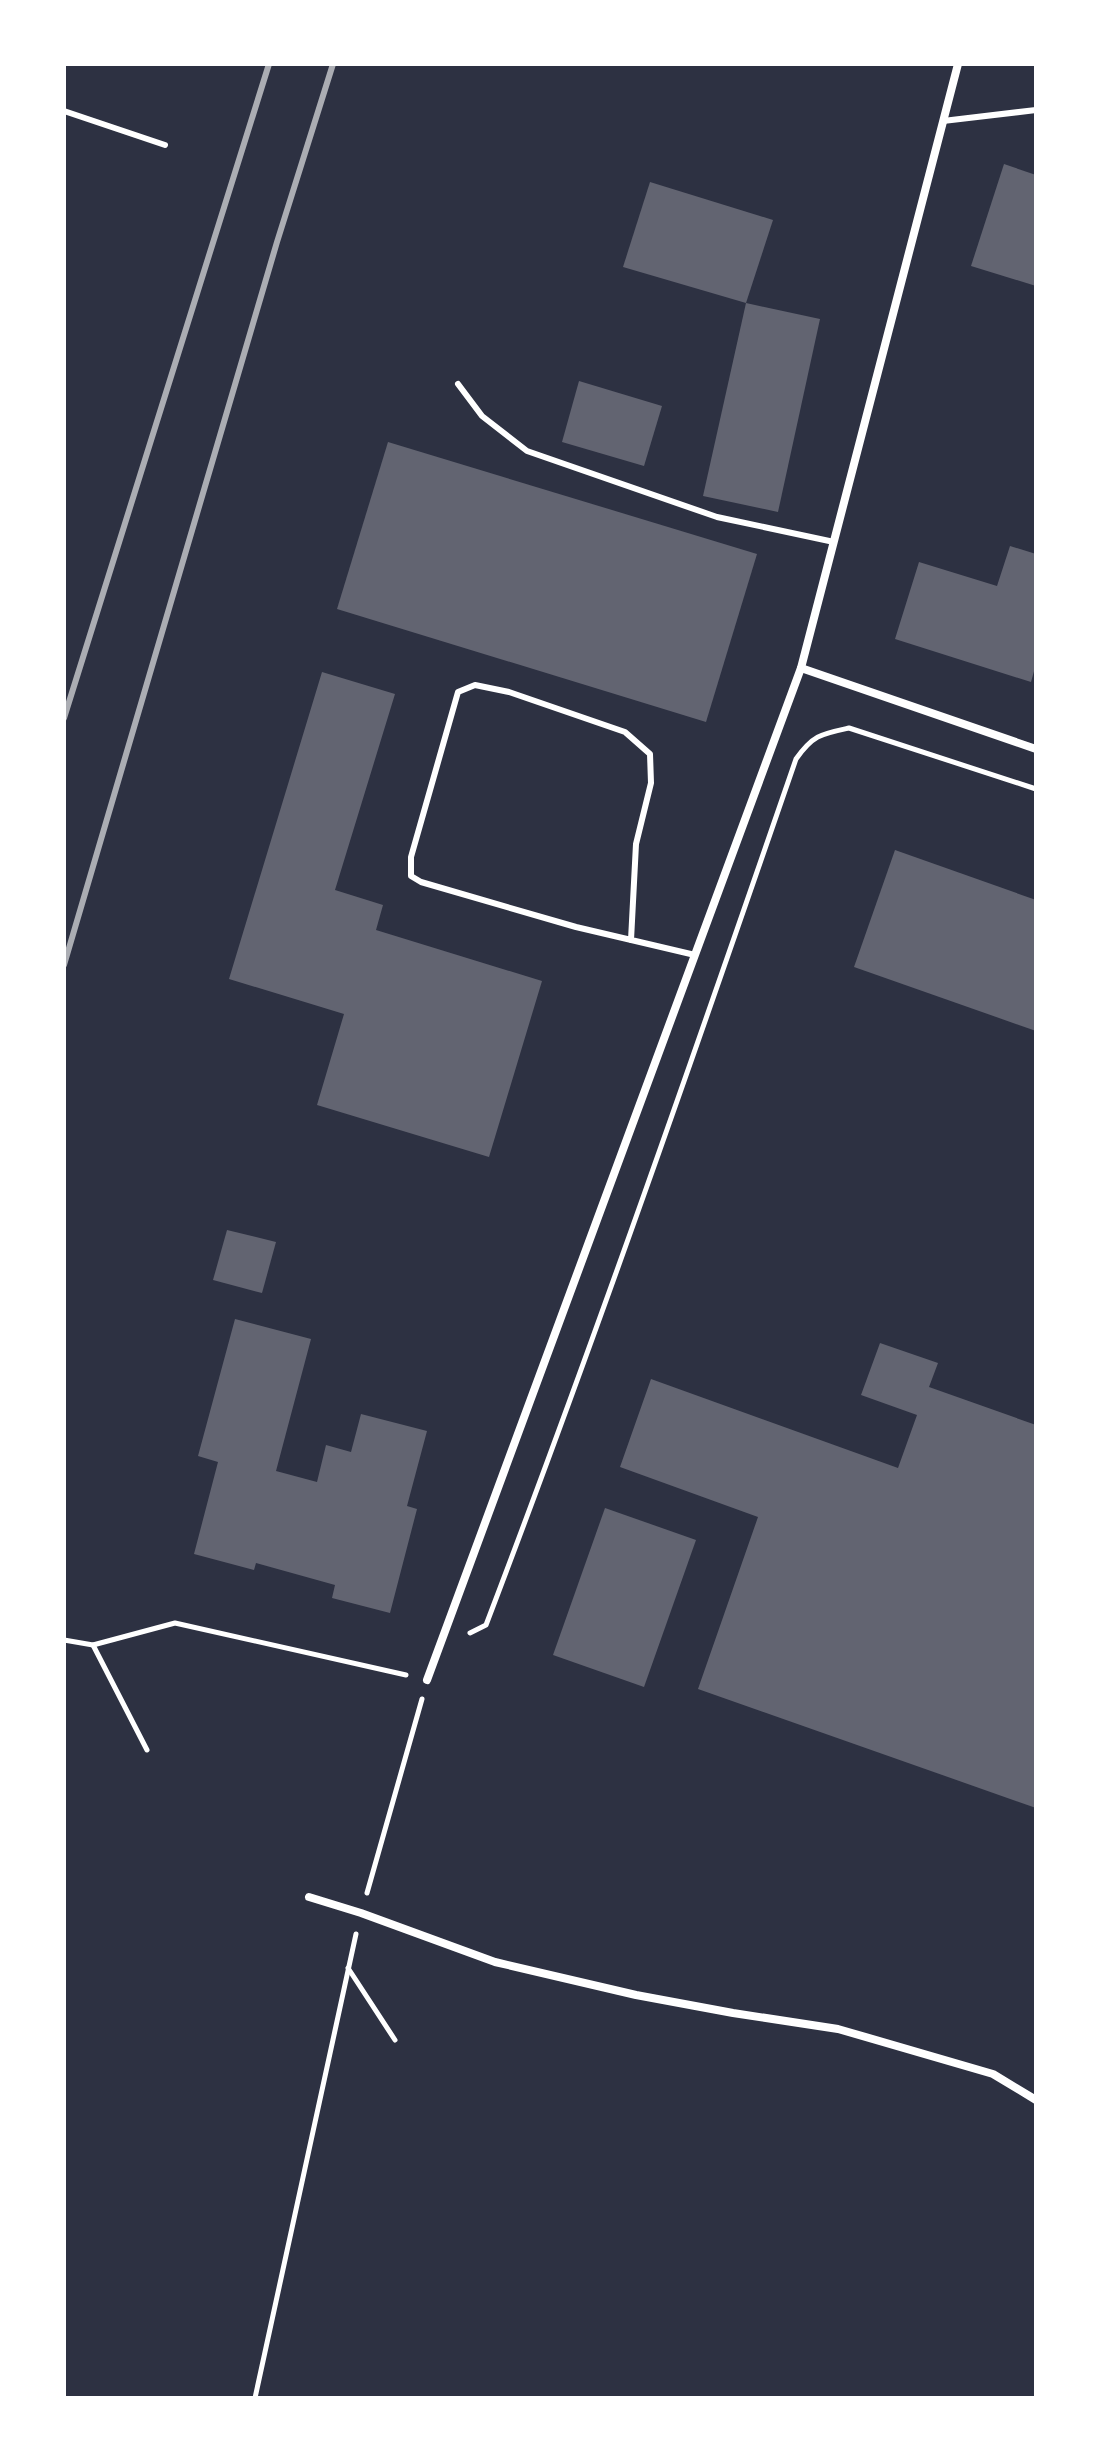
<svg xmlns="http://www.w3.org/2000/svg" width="1100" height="2462" font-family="'Source Sans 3',sans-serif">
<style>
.building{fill:#626471}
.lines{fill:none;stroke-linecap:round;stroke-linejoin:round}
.path{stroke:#fff;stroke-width:5}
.service{stroke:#fff;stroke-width:6}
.minor{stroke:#fff;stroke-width:8}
.rail{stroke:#abadb3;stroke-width:6}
</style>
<rect width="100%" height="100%" fill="#2d3142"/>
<g class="building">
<polygon points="1004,164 1036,175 1036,286 971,266"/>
<polygon points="650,182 773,220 746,303 623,267"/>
<polygon points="746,303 820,319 778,512 703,496"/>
<polygon points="579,381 662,406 644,466 562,442"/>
<polygon points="388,442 757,554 706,722 337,609"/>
<polygon points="1010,546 1036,554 1036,664 1031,682 895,639 919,562 997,586"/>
<polygon points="322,672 395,694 335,890 383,905 376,930 542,981 489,1157 317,1105 344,1014 229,979"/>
<polygon points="895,850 1036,900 1036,1031 854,967"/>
<polygon points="227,1230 276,1242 262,1293 213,1280"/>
<polygon points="235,1319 311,1339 276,1471 317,1482 326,1445 351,1452 361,1414 427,1431 407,1506 417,1509 390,1613 332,1598 335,1585 256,1563 254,1570 194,1554 218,1462 198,1456"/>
<polygon points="880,1343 938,1363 929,1387 1036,1425 1036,1808 698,1689 758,1517 620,1467 651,1379 898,1468 917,1415 861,1395"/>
<polygon points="605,1508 696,1540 644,1687 553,1655"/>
</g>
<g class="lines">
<g class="path">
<path d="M470,1633L486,1625C595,1339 696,1049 796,759C813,735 821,734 849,728L1036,789"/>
<polyline points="64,1640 93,1645 175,1623 406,1675"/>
<polyline points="93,1645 147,1750"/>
<polyline points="367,1893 422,1699"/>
<polyline points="348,1968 395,2040"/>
<polyline points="255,2398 356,1934"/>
</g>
<g class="service">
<polyline points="64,111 165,145"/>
<polyline points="943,121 1036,110"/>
<polyline points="458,384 482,416 527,451 717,517 834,542"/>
<polyline points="631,940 636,844 651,783 650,754 625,732 509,692 475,685 458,692 411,857 411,876 421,882 576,927 695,955"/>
</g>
<g class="minor">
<polyline points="801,668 1036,749"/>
<polyline points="427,1680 801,668 958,64"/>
<polyline points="309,1897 361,1913 495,1962 636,1995 733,2013 838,2029 993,2074 1036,2100"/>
</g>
<g class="rail">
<polyline points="64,718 269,64"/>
<polyline points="64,965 277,242 333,64"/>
</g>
</g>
<rect width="1100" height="2462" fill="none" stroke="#ffffff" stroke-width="132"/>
</svg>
